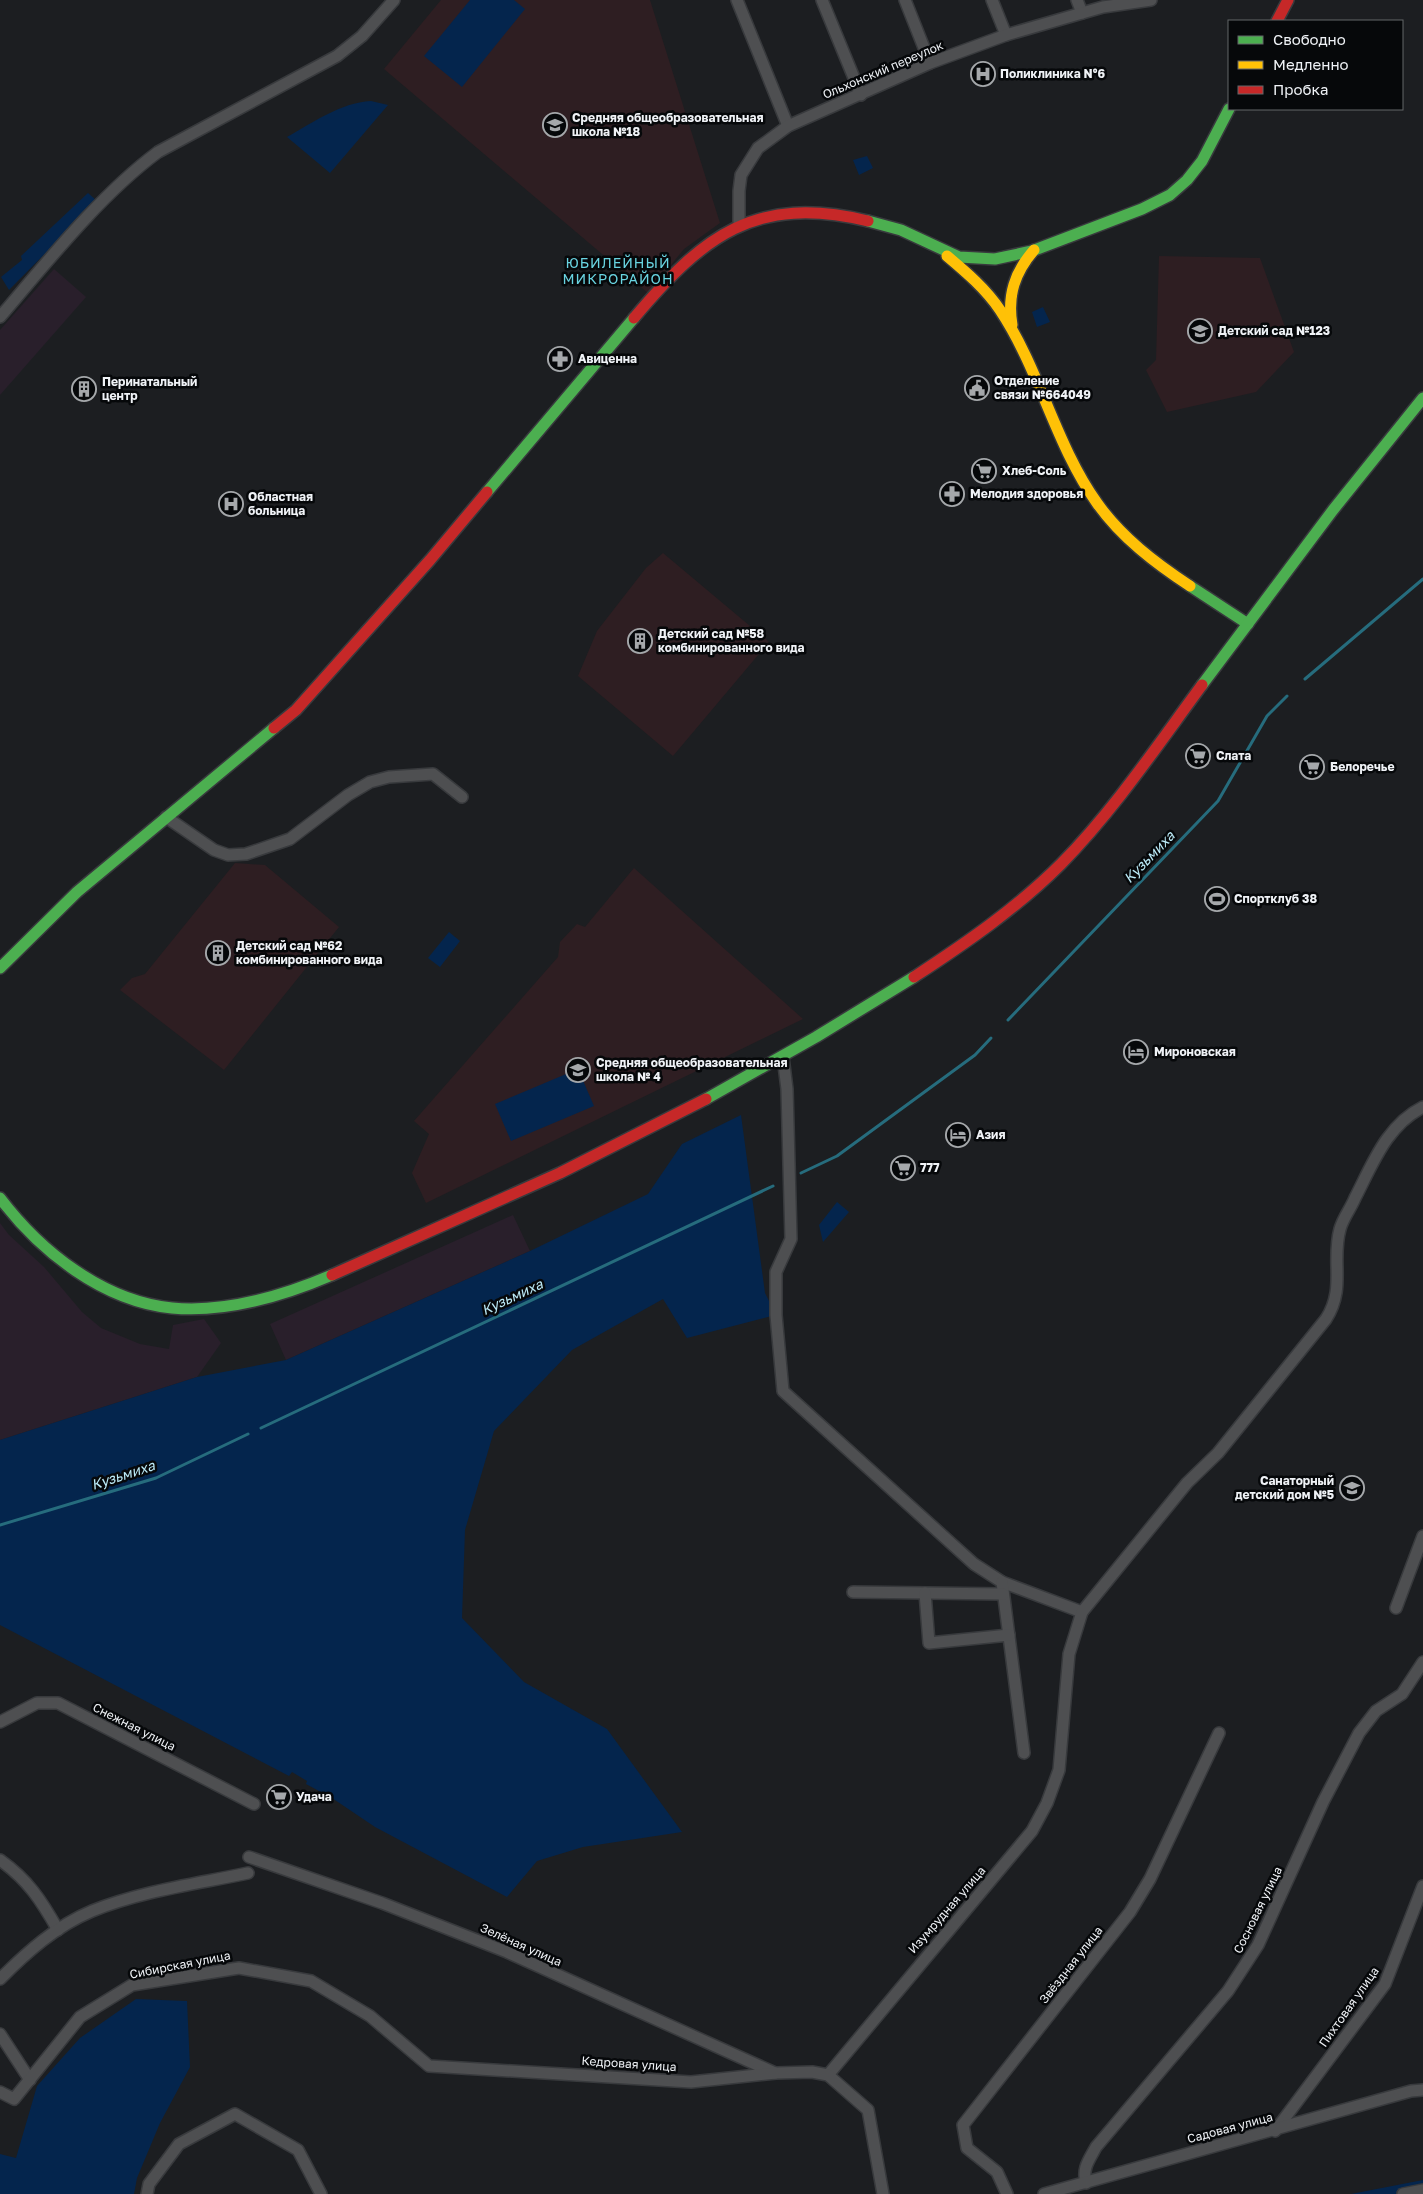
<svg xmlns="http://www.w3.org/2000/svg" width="1423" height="2194" font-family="'Golos Text',sans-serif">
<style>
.industrial{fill:#291f2b}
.education{fill:#2e1e22}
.green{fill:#04254d}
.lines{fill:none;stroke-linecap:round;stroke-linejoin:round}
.stream{stroke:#266c7d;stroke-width:3}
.street-casing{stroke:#383a3d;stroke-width:14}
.fast-casing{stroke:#383a3d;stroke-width:14}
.slow-casing{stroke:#383a3d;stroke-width:14}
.jam-casing{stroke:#383a3d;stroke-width:14}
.street{stroke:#4e4f51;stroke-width:11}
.fast{stroke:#4caf50;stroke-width:11}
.slow{stroke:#ffc107;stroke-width:11}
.jam{stroke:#c62828;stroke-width:11}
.labels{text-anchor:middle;stroke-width:5;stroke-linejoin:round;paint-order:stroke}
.street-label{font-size:12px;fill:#eff2f6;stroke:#06080a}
.poi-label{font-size:12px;font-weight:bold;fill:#eff2f6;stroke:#06080a;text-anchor:start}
.neighbourhood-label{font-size:14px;letter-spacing:1px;fill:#69d4e1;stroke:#06080a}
.water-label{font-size:14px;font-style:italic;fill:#bcebf8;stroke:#06080a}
</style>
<rect width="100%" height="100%" fill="#1c1e21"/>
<g class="industrial">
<polygon points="54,269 86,297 0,395 0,330"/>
<polygon points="513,1215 530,1251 286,1360 270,1324"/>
<polygon points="0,1223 9,1235 44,1267 82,1312 101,1328 140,1344 169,1349 173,1325 204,1319 221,1343 197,1377 0,1440"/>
</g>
<g class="education">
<polygon points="441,0 650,0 720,223 684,249 648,293 384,69"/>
<polygon points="1159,256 1260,258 1294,352 1256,392 1167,412 1146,370 1156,360"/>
<polygon points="663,553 769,642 673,756 578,676 597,631 646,568"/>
<polygon points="235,863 265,865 339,927 224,1070 120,990 132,978 145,974"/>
<polygon points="634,868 803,1019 426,1203 412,1173 429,1134 414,1121 558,957 560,942 577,924 585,927"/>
</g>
<g class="green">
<polygon points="470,0 514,0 525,9 462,87 424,56"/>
<path d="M371,101L388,105L330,173L287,137C314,122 340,103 371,101Z"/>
<polygon points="867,156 873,168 859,175 853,160"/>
<polygon points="88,193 97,201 9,290 1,277 22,260 21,256"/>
<polygon points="1043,307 1050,322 1037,327 1032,312"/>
<polygon points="449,932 460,941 440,967 428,958"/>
<polygon points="578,1069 594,1106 511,1141 495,1104"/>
<polygon points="741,1115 765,1293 776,1315 687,1338 663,1299 572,1350 494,1431 465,1530 462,1618 524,1682 607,1729 682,1832 583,1847 537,1861 507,1897 375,1827 332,1798 306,1784 307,1781 292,1772 289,1776 0,1625 0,1440 197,1377 286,1360 530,1251 648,1194 682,1144"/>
<polygon points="837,1202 849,1212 823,1242 819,1225"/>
<polygon points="136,1999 187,2001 190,2067 160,2123 137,2178 134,2194 0,2194 0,2154 16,2158 37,2086 80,2038"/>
<polygon points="1423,2180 1423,2194 1351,2194"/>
</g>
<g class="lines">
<g class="stream">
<polyline points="1305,679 1423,579"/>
<polyline points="1008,1020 1218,801 1267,716 1287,696"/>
<polyline points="801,1173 837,1156 975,1055 991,1038"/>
<polyline points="261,1428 773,1186"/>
<polyline points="0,1525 156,1478 248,1434"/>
</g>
<defs>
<g id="street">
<polyline points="737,0 788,126"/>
<polyline points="822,0 861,95"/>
<polyline points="905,0 930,63"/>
<polyline points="992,0 1006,35"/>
<polyline points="1077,0 1082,13"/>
<polyline points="739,225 739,191 741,175 758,148 788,126 930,63 1006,35 1103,7 1151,0"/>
<path d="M0,317C47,262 100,195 158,152L337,56L362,36L394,0"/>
<polyline points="166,817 214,850 228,855 246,854 290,839 348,795 370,782 389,777 433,774 462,797"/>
<polyline points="783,1057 787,1089 791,1239 776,1272 776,1315 783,1391 974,1564 1002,1582 1082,1612"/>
<polyline points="1002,1582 1024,1753"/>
<polyline points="853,1592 1003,1594"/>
<polyline points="925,1593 929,1643 1009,1635"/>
<polyline points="1396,1608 1423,1536"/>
<polyline points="0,1722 37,1703 58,1703 254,1804"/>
<polyline points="249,1857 382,1903 507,1952 775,2073"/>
<path d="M0,1860C28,1880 41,1900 58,1930"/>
<path d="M0,1979C27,1952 56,1926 92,1911C141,1891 196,1884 248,1873"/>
<polyline points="0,2034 30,2080"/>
<path d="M828,2075L1032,1831L1047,1803L1059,1770L1069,1654L1082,1612L1187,1483L1218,1453L1326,1319C1346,1288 1331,1261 1340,1229C1343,1218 1351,1208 1355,1198C1373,1163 1387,1125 1423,1107"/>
<polyline points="0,2092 14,2099 80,2017 132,1985 239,1968 311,1981 370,2016 429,2066 691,2082 776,2073 812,2072 828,2075 868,2110 883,2194"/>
<polyline points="1275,2131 1385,1984 1423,1886"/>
<path d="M1086,2183C1082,2168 1089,2160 1096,2147L1228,1991L1258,1945L1323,1802L1359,1733L1376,1711L1402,1694L1423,1662"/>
<polyline points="147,2194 149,2184 179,2144 235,2114 298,2150 321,2194"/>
<polyline points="1007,2194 997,2172 967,2148 963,2125 1130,1912 1150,1879 1219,1733"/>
<polyline points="1044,2194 1411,2091 1423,2090"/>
<polyline points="1403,2194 1423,2190"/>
</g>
<g id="fast">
<polyline points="868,221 901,230 959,257 995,259 1032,251 1142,209 1170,195 1187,180 1202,161 1229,109"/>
<polyline points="487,492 634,318"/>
<polyline points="1190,586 1248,624"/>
<polyline points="1202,685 1333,510 1423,398"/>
<polyline points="0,968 77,892 274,728"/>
<polyline points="706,1099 816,1037 914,977"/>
<path d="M0,1198C41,1252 103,1301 172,1308C226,1313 283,1296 332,1275"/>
</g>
<g id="slow">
<path d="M947,256C966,272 986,289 1000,310C1040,370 1055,444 1097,503C1121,537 1155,563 1190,586"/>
<path d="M1012,325C1007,295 1015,272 1034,250"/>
</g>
<g id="jam">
<polyline points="1277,21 1288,0"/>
<path d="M634,318C703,236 755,194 868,221"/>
<polyline points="274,728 296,710 430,560 487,492"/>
<path d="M914,977C966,943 1017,908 1061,864C1114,810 1157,746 1202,685"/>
<polyline points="332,1275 560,1173 706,1099"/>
</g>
</defs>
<use href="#street" class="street-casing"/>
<use href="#fast" class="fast-casing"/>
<use href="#slow" class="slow-casing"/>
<use href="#jam" class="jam-casing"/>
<use href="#street" class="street"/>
<use href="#fast" class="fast"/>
<use href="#slow" class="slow"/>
<use href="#jam" class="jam"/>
</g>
<defs>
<symbol id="hospital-ring" viewBox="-11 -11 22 22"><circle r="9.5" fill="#06080a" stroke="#a5a8ab" stroke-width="1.5"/><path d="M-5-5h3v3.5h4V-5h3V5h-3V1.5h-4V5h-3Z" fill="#a5a8ab"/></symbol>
<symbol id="school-ring" viewBox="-11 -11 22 22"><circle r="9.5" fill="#06080a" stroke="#a5a8ab" stroke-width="1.5"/><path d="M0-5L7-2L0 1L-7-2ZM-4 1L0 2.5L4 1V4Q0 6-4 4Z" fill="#a5a8ab"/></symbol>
<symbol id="pharmacy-ring" viewBox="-11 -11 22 22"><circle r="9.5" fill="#06080a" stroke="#a5a8ab" stroke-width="1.5"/><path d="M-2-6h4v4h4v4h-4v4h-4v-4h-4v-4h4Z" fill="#a5a8ab"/></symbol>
<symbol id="civic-ring" viewBox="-11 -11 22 22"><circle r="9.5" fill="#06080a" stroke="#a5a8ab" stroke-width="1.5"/><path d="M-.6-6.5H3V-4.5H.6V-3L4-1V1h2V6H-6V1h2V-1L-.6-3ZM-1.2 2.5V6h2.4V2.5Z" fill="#a5a8ab"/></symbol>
<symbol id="building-ring" viewBox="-11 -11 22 22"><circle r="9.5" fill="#06080a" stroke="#a5a8ab" stroke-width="1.5"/><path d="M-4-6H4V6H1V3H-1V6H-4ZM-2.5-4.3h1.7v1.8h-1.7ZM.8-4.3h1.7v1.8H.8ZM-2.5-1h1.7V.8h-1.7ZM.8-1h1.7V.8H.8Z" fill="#a5a8ab"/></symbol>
<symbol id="supermarket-ring" viewBox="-11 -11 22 22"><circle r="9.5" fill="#06080a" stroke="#a5a8ab" stroke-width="1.5"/><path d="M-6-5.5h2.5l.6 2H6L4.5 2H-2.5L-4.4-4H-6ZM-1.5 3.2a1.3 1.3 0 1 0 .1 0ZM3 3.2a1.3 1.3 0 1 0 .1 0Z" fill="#a5a8ab"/></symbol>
<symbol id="stadium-ring" viewBox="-11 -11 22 22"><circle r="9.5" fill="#06080a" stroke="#a5a8ab" stroke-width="1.5"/><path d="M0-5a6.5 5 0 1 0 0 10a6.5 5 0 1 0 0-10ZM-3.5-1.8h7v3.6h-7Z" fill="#a5a8ab"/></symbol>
<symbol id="hotel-ring" viewBox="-11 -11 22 22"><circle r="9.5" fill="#06080a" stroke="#a5a8ab" stroke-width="1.5"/><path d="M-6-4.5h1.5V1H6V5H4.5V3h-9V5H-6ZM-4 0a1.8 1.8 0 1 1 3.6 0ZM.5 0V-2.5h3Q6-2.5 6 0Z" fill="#a5a8ab"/></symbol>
</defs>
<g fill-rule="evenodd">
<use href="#hospital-ring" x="969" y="60" width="28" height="28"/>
<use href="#school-ring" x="541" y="111" width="28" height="28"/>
<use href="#school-ring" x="1186" y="317" width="28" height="28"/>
<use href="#pharmacy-ring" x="546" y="345" width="28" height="28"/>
<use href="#civic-ring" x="963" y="374" width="28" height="28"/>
<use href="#building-ring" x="70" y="375" width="28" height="28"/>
<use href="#supermarket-ring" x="970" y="457" width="28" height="28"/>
<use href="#pharmacy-ring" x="938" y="480" width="28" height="28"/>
<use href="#hospital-ring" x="217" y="490" width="28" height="28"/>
<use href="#building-ring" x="626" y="627" width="28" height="28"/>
<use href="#supermarket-ring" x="1184" y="742" width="28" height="28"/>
<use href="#supermarket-ring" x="1298" y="753" width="28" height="28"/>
<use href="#stadium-ring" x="1203" y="885" width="28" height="28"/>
<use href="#building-ring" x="204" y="939" width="28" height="28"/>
<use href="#hotel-ring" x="1122" y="1038" width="28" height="28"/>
<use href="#school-ring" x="564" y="1056" width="28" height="28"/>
<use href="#hotel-ring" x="944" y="1121" width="28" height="28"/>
<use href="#supermarket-ring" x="889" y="1154" width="28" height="28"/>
<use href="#school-ring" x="1338" y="1474" width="28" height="28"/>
<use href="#supermarket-ring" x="265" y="1783" width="28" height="28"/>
</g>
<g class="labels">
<g class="street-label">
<text transform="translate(883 70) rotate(-23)" y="4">Ольхонский переулок</text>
<text transform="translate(134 1727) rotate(27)" y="4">Снежная улица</text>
<text transform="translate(947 1910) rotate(-49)" y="4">Изумрудная улица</text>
<text transform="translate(1258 1910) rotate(-64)" y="4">Сосновая улица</text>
<text transform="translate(521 1945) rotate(24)" y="4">Зелёная улица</text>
<text transform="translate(180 1965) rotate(-11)" y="4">Сибирская улица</text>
<text transform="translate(1071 1965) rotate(-52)" y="4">Звёздная улица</text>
<text transform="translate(1349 2007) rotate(-55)" y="4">Пихтовая улица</text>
<text transform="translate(629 2064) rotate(4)" y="4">Кедровая улица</text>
<text transform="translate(1230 2128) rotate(-15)" y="4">Садовая улица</text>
</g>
<g class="poi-label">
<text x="1000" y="78">Поликлиника N°6</text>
<text x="572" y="122">Средняя общеобразовательная<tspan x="572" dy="14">школа №18</tspan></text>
<text x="1218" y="335">Детский сад №123</text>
<text x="578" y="363">Авиценна</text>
<text x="994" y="385">Отделение<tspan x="994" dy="14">связи №664049</tspan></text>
<text x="102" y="386">Перинатальный<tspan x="102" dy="14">центр</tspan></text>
<text x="1002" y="475">Хлеб-Соль</text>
<text x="970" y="498">Мелодия здоровья</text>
<text x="248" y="501">Областная<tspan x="248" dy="14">больница</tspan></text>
<text x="658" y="638">Детский сад №58<tspan x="658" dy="14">комбинированного вида</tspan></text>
<text x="1216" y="760">Слата</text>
<text x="1330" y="771">Белоречье</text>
<text x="1234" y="903">Спортклуб 38</text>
<text x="236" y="950">Детский сад №62<tspan x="236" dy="14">комбинированного вида</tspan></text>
<text x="1154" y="1056">Мироновская</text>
<text x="596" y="1067">Средняя общеобразовательная<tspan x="596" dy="14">школа № 4</tspan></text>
<text x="976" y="1139">Азия</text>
<text x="920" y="1172">777</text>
<text x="1334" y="1485" text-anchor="end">Санаторный<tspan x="1334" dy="14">детский дом №5</tspan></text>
<text x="296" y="1801">Удача</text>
</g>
<g class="neighbourhood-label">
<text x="618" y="268">ЮБИЛЕЙНЫЙ<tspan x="618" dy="16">МИКРОРАЙОН</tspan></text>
</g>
<g class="water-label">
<text transform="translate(1149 857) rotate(-46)" y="5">Кузьмиха</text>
<text transform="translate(512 1297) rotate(-25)" y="5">Кузьмиха</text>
<text transform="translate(123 1475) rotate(-18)" y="5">Кузьмиха</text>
</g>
</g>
<rect x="1228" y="20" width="175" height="90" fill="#06080a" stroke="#636668"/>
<rect x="1238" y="36" width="25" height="8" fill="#4caf50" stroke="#636668"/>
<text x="1273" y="45" font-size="15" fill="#eff2f6">Свободно</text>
<rect x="1238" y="61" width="25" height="8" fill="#ffc107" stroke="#636668"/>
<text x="1273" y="70" font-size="15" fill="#eff2f6">Медленно</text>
<rect x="1238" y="86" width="25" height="8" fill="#c62828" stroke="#636668"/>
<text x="1273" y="95" font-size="15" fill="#eff2f6">Пробка</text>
</svg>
